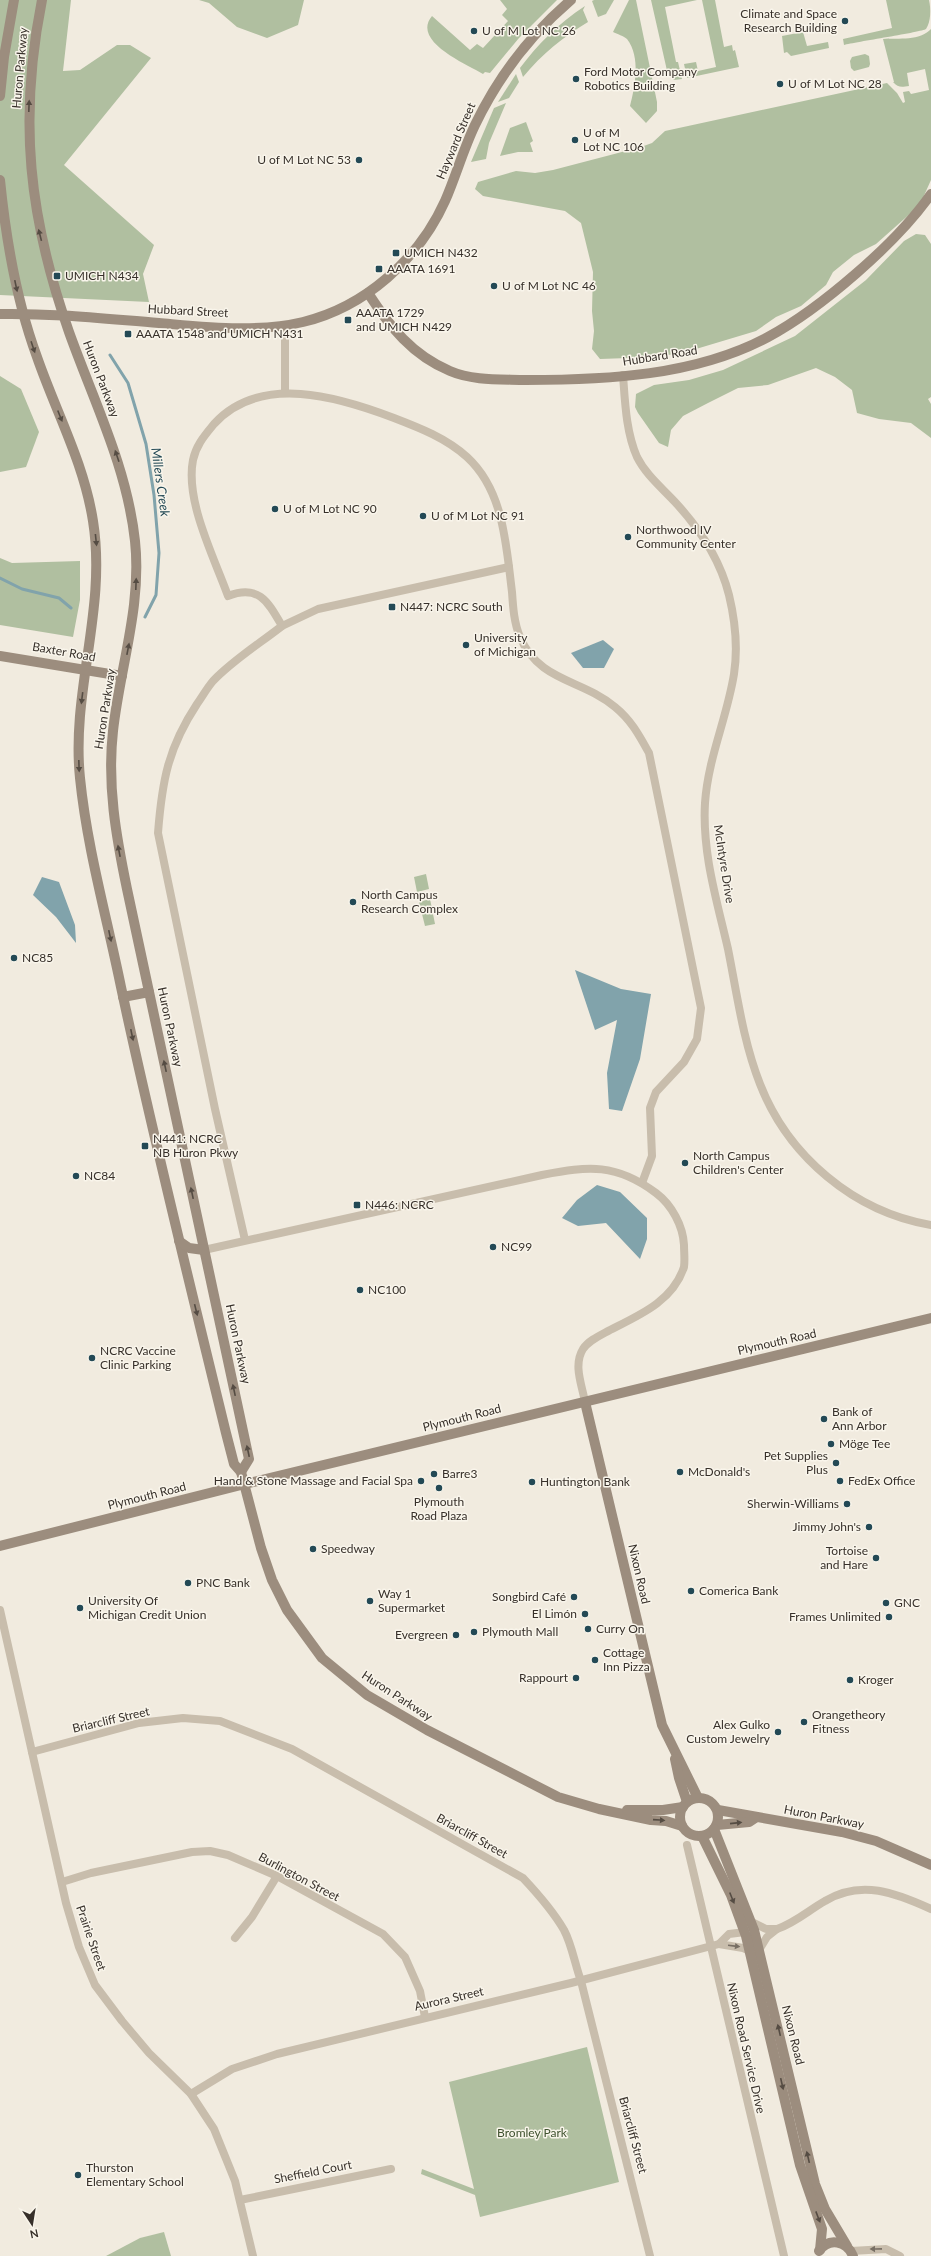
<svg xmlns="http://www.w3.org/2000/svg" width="931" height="2256" font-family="Lato,sans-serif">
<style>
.green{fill:#b0bfa0}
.water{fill:#81a3ab}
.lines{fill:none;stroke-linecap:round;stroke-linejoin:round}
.stream{stroke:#81a3ab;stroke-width:3}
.street{stroke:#c8bdac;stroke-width:8}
.secondary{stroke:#9c8d7e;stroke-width:10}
.oneway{fill:#554c43}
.oneway2{fill:#786f64}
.poi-dot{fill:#234955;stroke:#f9f5eb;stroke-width:1.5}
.labels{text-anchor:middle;stroke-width:3;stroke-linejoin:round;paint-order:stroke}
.poi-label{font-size:12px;fill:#37302a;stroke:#f9f5eb;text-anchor:start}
.street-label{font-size:12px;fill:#37302a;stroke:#f9f5eb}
.park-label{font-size:12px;fill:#415330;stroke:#f9f5eb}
.water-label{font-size:13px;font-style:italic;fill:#234955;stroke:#f9f5eb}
</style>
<rect width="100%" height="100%" fill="#f1ebdf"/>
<g class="green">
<polygon points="0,0 71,0 63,71 80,70 117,45 130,45 151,58 64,165 154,245 143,274 149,302 0,295"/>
<polygon points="199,0 304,0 298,25 267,38 237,27 209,3"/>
<path d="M500,0H557L519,38L490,73L485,72L483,74C466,64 411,41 432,16L470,50L477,44L483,48L508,21L502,15L507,9Z"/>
<polygon points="594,0 614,0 606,14 598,17 592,1"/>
<path d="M629,0H636L657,102V111L646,123L630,106C635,87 641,57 627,39C624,36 617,34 613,32Z"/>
<polygon points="651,0 697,0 665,7 676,62 678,62 682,79 674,80 668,75"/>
<polygon points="702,0 715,0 724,47 732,45 733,51 735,50 739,67 687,78 684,64 696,62 698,71 716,67"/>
<path d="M886,0H929C931,9 931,22 926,29C922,32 855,42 844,45L843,39L892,28Z"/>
<path d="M585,6L583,10L588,22C563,37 542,54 523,77L520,68C538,44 559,23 585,6Z"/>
<path d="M931,29V180L922,200L912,212L876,244L854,255L833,272L826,285L801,306L776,317L756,331L686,352L656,357L600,359L592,349L594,331L592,311L593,272L581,223L565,211L483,196L475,189L478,182L516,171L535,173L553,170L641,147L652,143L665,131L887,83L897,93L903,103L905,102L903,92L909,91L911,94L929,90L925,69L907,73L909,86C902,87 898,88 893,82H894L883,39C899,38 920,41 931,29Z"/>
<polygon points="803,32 807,46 828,42 829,48 791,56 787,52 784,53 782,36"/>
<polygon points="865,54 869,56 870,64 869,67 854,71 851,68 850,61 852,57"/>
<polygon points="516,74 519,82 509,98 498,102"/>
<polygon points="506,103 489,143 486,159 471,162 494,108"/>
<polygon points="526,122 533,141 530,143 533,152 518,152 500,156 510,128"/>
<polygon points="916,234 925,235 931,244 931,397 928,399 931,404 931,438 911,423 879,419 857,413 852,390 835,377 816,368 768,385 738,388 708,403 683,416 671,430 668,447 659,443 638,413 635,407 636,394 654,385 689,380 723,370 795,336 866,280 904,241"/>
<polygon points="0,376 21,389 39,432 26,467 0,472"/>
<polygon points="0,558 12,563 80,561 80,600 73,637 0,625"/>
<polygon points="426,874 429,889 417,892 414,877"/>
<polygon points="430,899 435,924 425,926 419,902"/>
<polygon points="587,2047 619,2182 480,2217 475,2195 421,2174 422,2169 474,2189 449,2082"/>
<polygon points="164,2232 171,2256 106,2256 140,2238"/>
</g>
<g class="water">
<polygon points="603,640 614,649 604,668 583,668 571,653"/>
<polygon points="42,877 59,882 75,925 76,943 56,917 33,895"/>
<polygon points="575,970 621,989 651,994 640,1059 622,1111 609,1109 607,1073 617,1020 595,1030"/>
<polygon points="597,1185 620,1192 647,1218 647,1239 640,1259 606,1223 578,1226 562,1218 577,1200"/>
</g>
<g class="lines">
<g class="stream">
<polyline points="110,355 128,383 146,444 154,495 159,553 156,595 145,617"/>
<polyline points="0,578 22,589 59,598 71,608"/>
</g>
<g class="street">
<polyline points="283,325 285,340 285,393"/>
<path d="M623,375C625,402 626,432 637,457C646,475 662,488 675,502C700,529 720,559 729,595C735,620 738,648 734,674C727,718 708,758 705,803C702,853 717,901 728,949C737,994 743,1041 760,1084C788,1156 854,1212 931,1225"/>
<polyline points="282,626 318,609 509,567"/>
<path d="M245,1240L215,1109L158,833C162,781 168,748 197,704C202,697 207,688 213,681C233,660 259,644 282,626C268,602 259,584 228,596C214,557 185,501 193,460C196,445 205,435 214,424C260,373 339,397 394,418C420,428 446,438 467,457C504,491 506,545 512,592C513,607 514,623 520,637C539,682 582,679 615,707C631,720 639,735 649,753L701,1008L697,1039L684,1062L656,1092L650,1108L652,1156L642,1183"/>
<path d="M204,1250L542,1175C589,1166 616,1163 656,1193C672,1205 683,1226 684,1245C684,1252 685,1260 684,1267C673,1301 640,1315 610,1330C601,1335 589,1340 583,1349C573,1365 582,1385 585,1402"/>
<polyline points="0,1610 66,1903 79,1947 95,1985 122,2021 149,2053 191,2094 214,2129 235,2181 253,2256"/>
<path d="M32,1752L139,1723L183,1718L220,1721L292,1749L523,1878C538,1894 553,1911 564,1930C572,1945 575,1965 581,1981L650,2256"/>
<polyline points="687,1845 784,2256"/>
<polyline points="62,1882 91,1873 192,1852 210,1851 228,1855 277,1876 383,1934 405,1957 420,1991 425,2017"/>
<polyline points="752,1922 766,1929 777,1929 767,1937 759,1950"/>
<path d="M777,1929C795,1923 809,1910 825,1901C861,1879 896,1893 931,1909"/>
<polyline points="745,1932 729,1934 719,1944 743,1948 750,1951"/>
<polyline points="235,1938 252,1917 277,1876"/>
<polyline points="191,2094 232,2069 277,2054 571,1983 719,1944"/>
<polyline points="240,2200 391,2169"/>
<polyline points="851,2251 886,2249 900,2256"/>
</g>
<g class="secondary">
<path d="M42,0C18,120 29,218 69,332C94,402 127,467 135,541C142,606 120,667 113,731C107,785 116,836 127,889L249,1459L241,1472"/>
<polyline points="0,96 4,57 14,0"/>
<path d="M0,180C6,240 16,300 37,357C56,412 84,463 93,521C107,609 71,691 80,778C87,848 107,918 121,987C153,1137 190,1285 226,1433L234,1464L241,1472L261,1548L272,1580L287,1610L322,1658L367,1695L427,1730L558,1797L599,1809L651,1820L666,1821L682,1826"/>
<path d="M368,293C390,327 412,355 450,371C473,381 501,379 526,380C606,380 695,376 768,337C820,309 897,243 931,194"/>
<path d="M0,314C53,313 107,319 159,323C206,327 257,333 303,322C365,307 419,259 445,201C456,176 463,150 475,125C498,77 530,35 571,0"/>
<polyline points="0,656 122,676"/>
<polyline points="123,997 149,992"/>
<polyline points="179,1241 189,1248 204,1250"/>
<polyline points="585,1402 662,1725 698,1798"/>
<polyline points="0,1546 245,1484 931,1318"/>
<polyline points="675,1759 679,1778 687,1802"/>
<circle cx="699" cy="1817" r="19"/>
<polyline points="627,1810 663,1810 683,1807"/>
<polyline points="718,1810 842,1832 876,1841 931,1865"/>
<polyline points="717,1825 749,1822 755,1818"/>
<polyline points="714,1829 754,1930 815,2184 825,2209 847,2246"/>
<polyline points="702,1836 731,1895 746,1936 800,2165 822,2229 820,2250"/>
<path d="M819,2251C829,2237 847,2241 853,2256"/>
</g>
</g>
<defs><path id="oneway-solid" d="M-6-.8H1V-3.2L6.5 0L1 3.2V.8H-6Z"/></defs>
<g class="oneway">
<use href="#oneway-solid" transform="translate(29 106) rotate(-88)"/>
<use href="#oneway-solid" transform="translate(40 235) rotate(-104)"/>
<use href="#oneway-solid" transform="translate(16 286) rotate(78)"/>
<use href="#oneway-solid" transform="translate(33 347) rotate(71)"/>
<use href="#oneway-solid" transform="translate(60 416) rotate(68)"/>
<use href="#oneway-solid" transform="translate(117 456) rotate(-109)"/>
<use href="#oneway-solid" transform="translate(96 540) rotate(84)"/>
<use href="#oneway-solid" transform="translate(136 584) rotate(-88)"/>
<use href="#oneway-solid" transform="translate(128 649) rotate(-79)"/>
<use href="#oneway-solid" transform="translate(82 698) rotate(97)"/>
<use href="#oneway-solid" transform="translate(79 766) rotate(88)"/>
<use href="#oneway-solid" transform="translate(119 851) rotate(-101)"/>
<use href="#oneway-solid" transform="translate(110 936) rotate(78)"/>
<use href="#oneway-solid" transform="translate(132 1035) rotate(78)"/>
<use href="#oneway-solid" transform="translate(165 1066) rotate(-102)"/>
<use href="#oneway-solid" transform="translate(192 1193) rotate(-102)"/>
<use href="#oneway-solid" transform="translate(196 1310) rotate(76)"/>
<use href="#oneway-solid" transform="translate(234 1390) rotate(-102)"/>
<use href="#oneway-solid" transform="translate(248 1451) rotate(-102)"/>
<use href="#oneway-solid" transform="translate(659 1820) rotate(4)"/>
<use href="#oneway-solid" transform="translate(736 1823) rotate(-6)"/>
<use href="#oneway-solid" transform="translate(732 1898) rotate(68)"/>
<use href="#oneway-solid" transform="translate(779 2030) rotate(-103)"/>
<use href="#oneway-solid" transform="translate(782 2084) rotate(77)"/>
<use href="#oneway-solid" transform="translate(808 2157) rotate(-103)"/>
<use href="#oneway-solid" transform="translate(818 2217) rotate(69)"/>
</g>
<g class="oneway2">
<use href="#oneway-solid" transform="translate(734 1946) rotate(7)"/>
<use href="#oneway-solid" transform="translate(876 2249) rotate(179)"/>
</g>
<g class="poi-dot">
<circle cx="845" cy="21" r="4"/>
<circle cx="474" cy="31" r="4"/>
<circle cx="576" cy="79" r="4"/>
<circle cx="780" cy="84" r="4"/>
<circle cx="575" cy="140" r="4"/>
<circle cx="359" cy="160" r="4"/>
<rect x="392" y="249" width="8" height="8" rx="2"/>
<rect x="375" y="265" width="8" height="8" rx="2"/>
<rect x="53" y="272" width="8" height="8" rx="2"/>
<circle cx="494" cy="286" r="4"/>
<rect x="344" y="316" width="8" height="8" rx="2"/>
<rect x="124" y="330" width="8" height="8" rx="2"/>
<circle cx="275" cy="509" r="4"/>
<circle cx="423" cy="516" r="4"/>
<circle cx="628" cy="537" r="4"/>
<rect x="388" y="603" width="8" height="8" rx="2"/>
<circle cx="466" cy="645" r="4"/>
<circle cx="353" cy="902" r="4"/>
<circle cx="14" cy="958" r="4"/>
<rect x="141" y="1142" width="8" height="8" rx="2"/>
<circle cx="685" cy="1163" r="4"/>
<circle cx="76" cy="1176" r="4"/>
<rect x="353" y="1201" width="8" height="8" rx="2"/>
<circle cx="493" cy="1247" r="4"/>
<circle cx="360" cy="1290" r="4"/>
<circle cx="92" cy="1358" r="4"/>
<circle cx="824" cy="1419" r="4"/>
<circle cx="831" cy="1444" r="4"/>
<circle cx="836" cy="1463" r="4"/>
<circle cx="680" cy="1472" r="4"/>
<circle cx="434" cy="1474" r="4"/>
<circle cx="421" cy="1481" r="4"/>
<circle cx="840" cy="1481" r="4"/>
<circle cx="532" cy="1482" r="4"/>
<circle cx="439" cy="1488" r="4"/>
<circle cx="847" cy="1504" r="4"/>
<circle cx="869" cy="1527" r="4"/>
<circle cx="313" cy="1549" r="4"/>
<circle cx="876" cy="1558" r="4"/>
<circle cx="188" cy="1583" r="4"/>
<circle cx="691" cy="1591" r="4"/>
<circle cx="574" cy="1597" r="4"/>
<circle cx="370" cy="1601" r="4"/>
<circle cx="886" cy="1603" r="4"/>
<circle cx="80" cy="1608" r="4"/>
<circle cx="585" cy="1614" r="4"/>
<circle cx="889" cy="1617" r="4"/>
<circle cx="588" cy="1629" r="4"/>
<circle cx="474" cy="1632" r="4"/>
<circle cx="456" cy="1635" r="4"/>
<circle cx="595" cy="1660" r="4"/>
<circle cx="576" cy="1678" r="4"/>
<circle cx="850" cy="1680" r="4"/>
<circle cx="804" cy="1722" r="4"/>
<circle cx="778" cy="1732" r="4"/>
<circle cx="78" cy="2175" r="4"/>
</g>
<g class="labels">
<g class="poi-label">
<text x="837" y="18" text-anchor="end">Climate and Space<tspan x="837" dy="14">Research Building</tspan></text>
<text x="482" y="35">U of M Lot NC 26</text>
<text x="584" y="76">Ford Motor Company<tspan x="584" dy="14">Robotics Building</tspan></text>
<text x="788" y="88">U of M Lot NC 28</text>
<text x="583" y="137">U of M<tspan x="583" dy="14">Lot NC 106</tspan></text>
<text x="351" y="164" text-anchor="end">U of M Lot NC 53</text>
<text x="404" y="257">UMICH N432</text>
<text x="387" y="273">AAATA 1691</text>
<text x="65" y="280">UMICH N434</text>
<text x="502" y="290">U of M Lot NC 46</text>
<text x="356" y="317">AAATA 1729<tspan x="356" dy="14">and UMICH N429</tspan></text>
<text x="136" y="338">AAATA 1548 and UMICH N431</text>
<text x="283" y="513">U of M Lot NC 90</text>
<text x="431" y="520">U of M Lot NC 91</text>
<text x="636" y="534">Northwood IV<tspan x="636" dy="14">Community Center</tspan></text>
<text x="400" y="611">N447: NCRC South</text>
<text x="474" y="642">University<tspan x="474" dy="14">of Michigan</tspan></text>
<text x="361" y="899">North Campus<tspan x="361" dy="14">Research Complex</tspan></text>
<text x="22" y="962">NC85</text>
<text x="153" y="1143">N441: NCRC<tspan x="153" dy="14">NB Huron Pkwy</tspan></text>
<text x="693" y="1160">North Campus<tspan x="693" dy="14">Children's Center</tspan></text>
<text x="84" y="1180">NC84</text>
<text x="365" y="1209">N446: NCRC</text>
<text x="501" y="1251">NC99</text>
<text x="368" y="1294">NC100</text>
<text x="100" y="1355">NCRC Vaccine<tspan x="100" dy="14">Clinic Parking</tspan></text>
<text x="832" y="1416">Bank of<tspan x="832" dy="14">Ann Arbor</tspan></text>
<text x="839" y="1448">Möge Tee</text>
<text x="828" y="1460" text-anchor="end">Pet Supplies<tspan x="828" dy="14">Plus</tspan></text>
<text x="688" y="1476">McDonald's</text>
<text x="442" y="1478">Barre3</text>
<text x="413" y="1485" text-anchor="end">Hand &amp; Stone Massage and Facial Spa</text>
<text x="848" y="1485">FedEx Office</text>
<text x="540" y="1486">Huntington Bank</text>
<text x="439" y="1506" text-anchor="middle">Plymouth<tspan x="439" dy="14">Road Plaza</tspan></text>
<text x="839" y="1508" text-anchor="end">Sherwin-Williams</text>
<text x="861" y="1531" text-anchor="end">Jimmy John's</text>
<text x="321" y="1553">Speedway</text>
<text x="868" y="1555" text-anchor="end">Tortoise<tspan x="868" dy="14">and Hare</tspan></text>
<text x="196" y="1587">PNC Bank</text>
<text x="699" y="1595">Comerica Bank</text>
<text x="378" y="1598">Way 1<tspan x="378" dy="14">Supermarket</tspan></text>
<text x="566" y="1601" text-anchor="end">Songbird Café</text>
<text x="88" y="1605">University Of<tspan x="88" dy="14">Michigan Credit Union</tspan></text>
<text x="894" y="1607">GNC</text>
<text x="577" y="1618" text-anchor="end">El Limón</text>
<text x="881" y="1621" text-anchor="end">Frames Unlimited</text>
<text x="596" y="1633">Curry On</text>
<text x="482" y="1636">Plymouth Mall</text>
<text x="448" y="1639" text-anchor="end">Evergreen</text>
<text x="603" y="1657">Cottage<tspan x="603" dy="14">Inn Pizza</tspan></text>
<text x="568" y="1682" text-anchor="end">Rappourt</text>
<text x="858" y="1684">Kroger</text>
<text x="812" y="1719">Orangetheory<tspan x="812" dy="14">Fitness</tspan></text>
<text x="770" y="1729" text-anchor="end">Alex Gulko<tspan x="770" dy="14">Custom Jewelry</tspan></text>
<text x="86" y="2172">Thurston<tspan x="86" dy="14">Elementary School</tspan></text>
</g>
<g class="street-label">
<text transform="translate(20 68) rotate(-85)" y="4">Huron Parkway</text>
<text transform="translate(456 141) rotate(-67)" y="4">Hayward Street</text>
<text transform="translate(188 311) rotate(3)" y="4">Hubbard Street</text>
<text transform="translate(660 356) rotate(-9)" y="4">Hubbard Road</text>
<text transform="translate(101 379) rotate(69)" y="4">Huron Parkway</text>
<text transform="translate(64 652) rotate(10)" y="4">Baxter Road</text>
<text transform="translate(105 709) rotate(-81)" y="4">Huron Parkway</text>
<text transform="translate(724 864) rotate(81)" y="4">McIntyre Drive</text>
<text transform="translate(170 1027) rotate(78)" y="4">Huron Parkway</text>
<text transform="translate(777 1342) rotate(-13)" y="4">Plymouth Road</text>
<text transform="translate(238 1344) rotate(78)" y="4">Huron Parkway</text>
<text transform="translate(462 1418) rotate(-14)" y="4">Plymouth Road</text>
<text transform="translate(147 1496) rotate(-14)" y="4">Plymouth Road</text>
<text transform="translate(639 1574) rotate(77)" y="4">Nixon Road</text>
<text transform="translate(397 1696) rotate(33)" y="4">Huron Parkway</text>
<text transform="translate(111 1720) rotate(-13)" y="4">Briarcliff Street</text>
<text transform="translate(824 1817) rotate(11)" y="4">Huron Parkway</text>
<text transform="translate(472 1836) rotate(29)" y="4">Briarcliff Street</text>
<text transform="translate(299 1877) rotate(28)" y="4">Burlington Street</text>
<text transform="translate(91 1938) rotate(71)" y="4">Prairie Street</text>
<text transform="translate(449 1999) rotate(-13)" y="4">Aurora Street</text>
<text transform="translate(793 2035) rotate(76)" y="4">Nixon Road</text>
<text transform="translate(746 2048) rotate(77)" y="4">Nixon Road Service Drive</text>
<text transform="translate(633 2135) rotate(75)" y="4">Briarcliff Street</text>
<text transform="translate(313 2172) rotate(-11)" y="4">Sheffield Court</text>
</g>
<g class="park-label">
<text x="532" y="2137">Bromley Park</text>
</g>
<g class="water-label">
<text transform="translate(161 482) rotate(82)" y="5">Millers Creek</text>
</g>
</g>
<g transform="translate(32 2224) rotate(168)" stroke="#f9f5eb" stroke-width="3" paint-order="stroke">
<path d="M0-3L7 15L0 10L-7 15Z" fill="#37302a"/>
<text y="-6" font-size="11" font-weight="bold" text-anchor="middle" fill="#37302a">N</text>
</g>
</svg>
